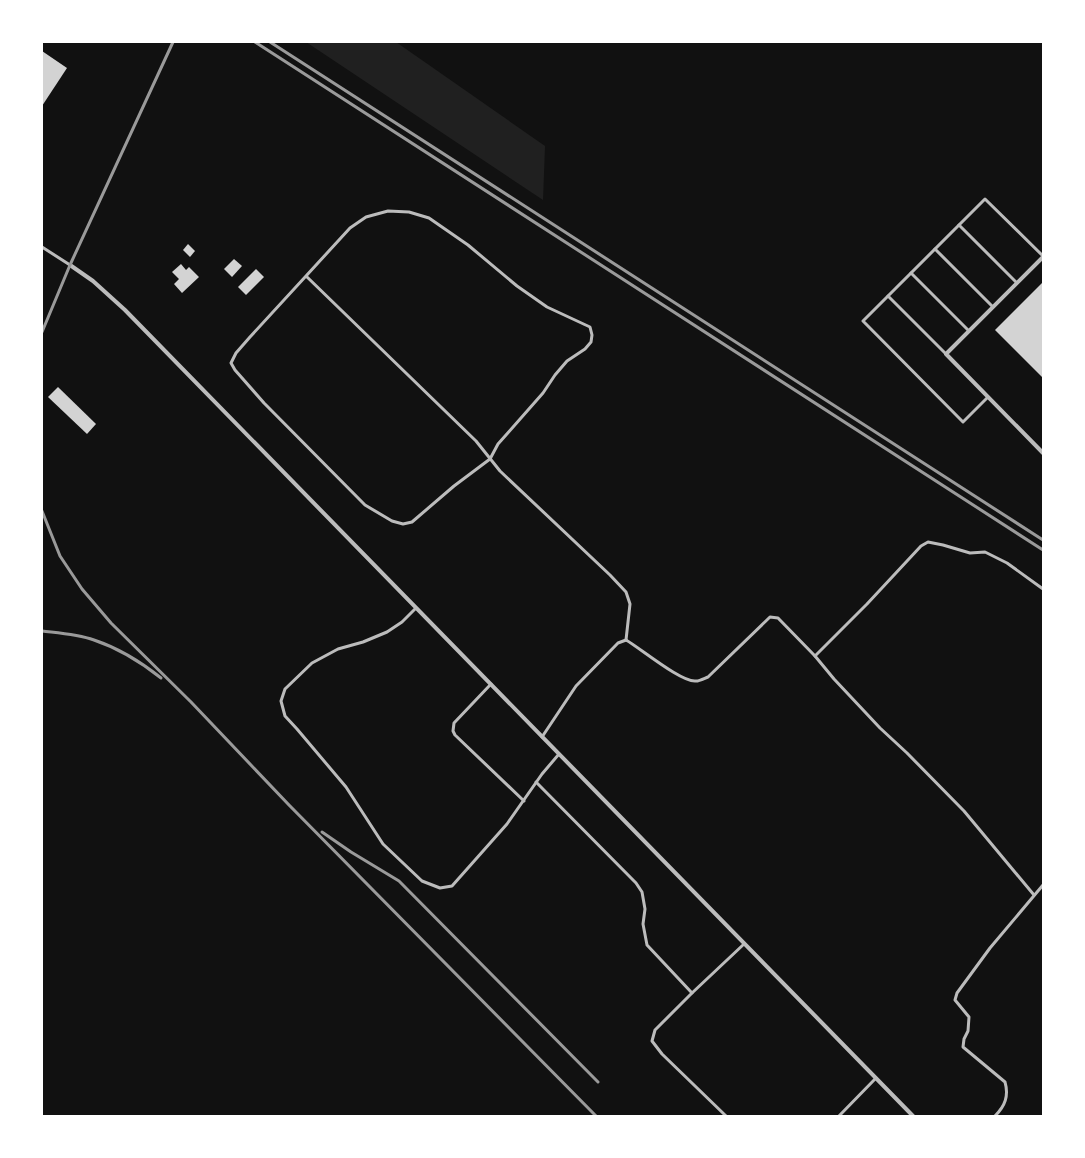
<svg xmlns="http://www.w3.org/2000/svg" width="1085" height="1158" font-family="'DM Sans',sans-serif">
<style>
.green{fill:#202020}
.building{fill:#d3d3d3}
.lines{fill:none;stroke-linecap:round;stroke-linejoin:round}
.service{stroke:#bcbcbc;stroke-width:3}
.minor{stroke:#bcbcbc;stroke-width:4}
.rail{stroke:#9a9a9a;stroke-width:3}
</style>
<rect width="100%" height="100%" fill="#111"/>
<polygon class="green" points="306,42 396,42 545,146 543,200"/>
<g class="building">
<polygon points="42,51 67,68 42,106"/>
<polygon points="188,244 195,251 190,257 183,250"/>
<polygon points="234,259 242,266 232,277 224,269"/>
<polygon points="181,264 186,270 189,267 199,277 182,293 174,284 179,279 172,272"/>
<polygon points="256,269 264,277 246,295 238,287"/>
<polygon points="1043,282 1043,378 995,330"/>
<polygon points="58,387 96,424 87,434 48,397"/>
</g>
<g class="lines">
<g class="service">
<polyline points="959,225 1017,283"/>
<polyline points="42,247 70,265"/>
<polyline points="935,249 993,307"/>
<polyline points="911,273 969,331"/>
<polyline points="306,276 250,337 236,353 231,363 235,370 264,403 365,505 392,521 403,524 412,522 454,486 490,459 498,444 543,393 555,375 567,361 585,349 591,342 592,335 590,327 547,307 517,286 468,245 429,218 409,212 388,211 366,217 350,228 306,276 476,441 500,471 610,575 626,592 630,604 626,640"/>
<polyline points="888,296 946,354"/>
<polyline points="988,397 963,422 863,321 985,199 1043,256"/>
<polyline points="416,608 402,622 387,632 363,642 338,649 312,663 285,689 281,701 285,716 297,729 346,787 383,844 422,881 440,888 452,886 507,824 542,774 559,754"/>
<path d="M626,640C640,648 682,683 696,681C700,681 705,678 708,677L770,617L778,618L815,656L834,679L880,728L907,753L964,811L1034,895"/>
<polyline points="815,656 867,604 921,546 928,542 943,545 970,553 985,552 1007,563 1043,589"/>
<polyline points="491,684 454,723 453,731 455,735 524,801"/>
<polyline points="542,737 576,686 618,643 626,640"/>
<polyline points="536,782 636,883 642,892 645,909 643,924 647,945 692,993 744,944"/>
<polyline points="692,993 655,1030 652,1041 662,1054 726,1116"/>
<polyline points="839,1116 876,1078"/>
<path d="M995,1116C1005,1106 1009,1096 1005,1082L963,1047L964,1039L968,1031L969,1017L955,1000L957,993L990,948L1043,885"/>
</g>
<g class="minor">
<polyline points="1043,257 946,354 1043,453"/>
<polyline points="70,265 93,281 125,310 913,1116"/>
</g>
<g class="rail">
<polyline points="255,42 1043,550"/>
<polyline points="270,42 1043,540"/>
<polyline points="42,332 70,265 173,42"/>
<polyline points="42,511 60,556 82,589 111,623 191,702 289,805 596,1116"/>
<path d="M42,631C59,633 77,634 94,640C118,648 141,662 161,678"/>
<polyline points="322,832 351,852 399,881 598,1082"/>
</g>
</g>
<rect width="1085" height="1158" fill="none" stroke="#ffffff" stroke-width="86"/>
</svg>
